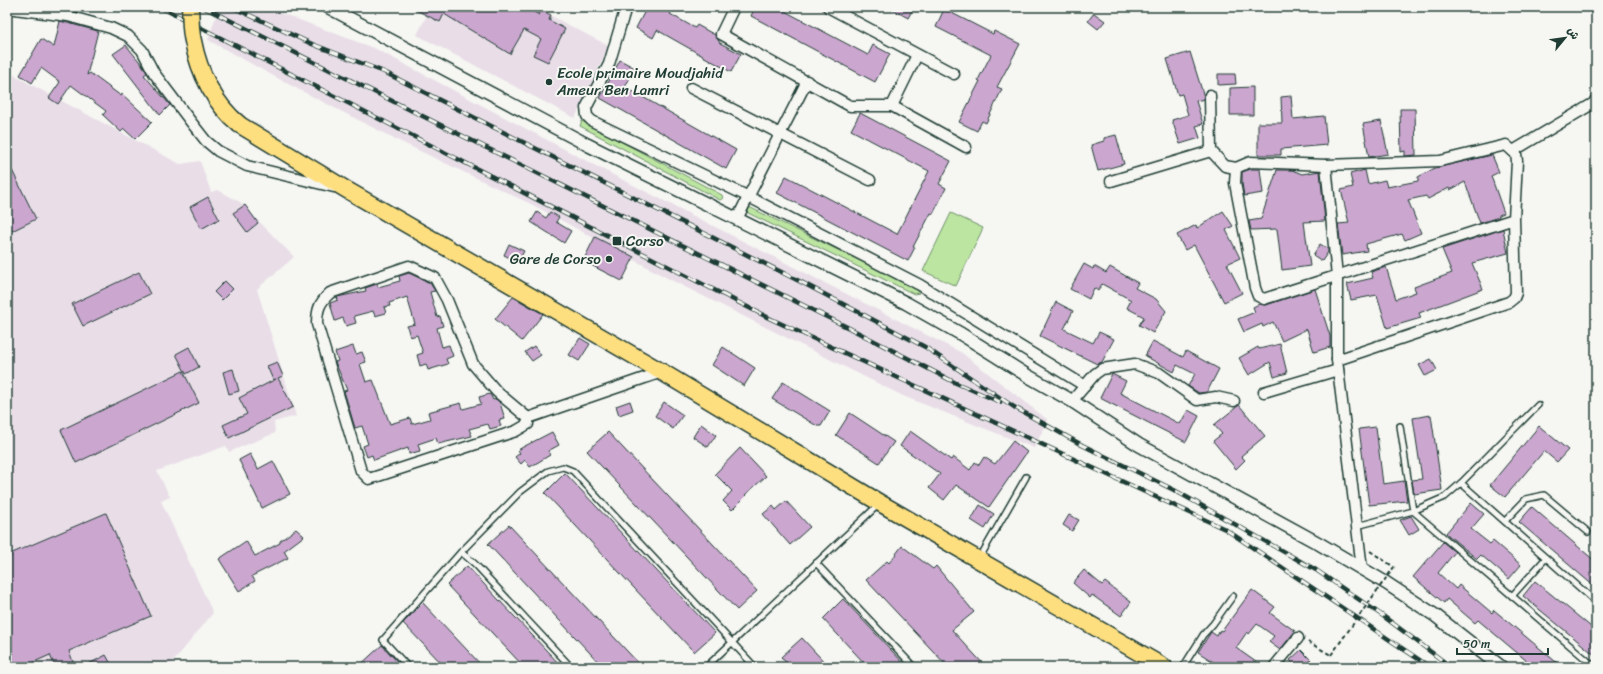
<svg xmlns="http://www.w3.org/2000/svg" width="1603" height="674" font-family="Sriracha,'Playpen Sans Arabic',sans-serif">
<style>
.built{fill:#e9dee8}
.green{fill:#bce5a1;stroke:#6e916a}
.building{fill:#cba6cf;stroke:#1f3d34}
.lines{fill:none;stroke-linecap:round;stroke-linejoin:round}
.service-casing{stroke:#1f3d34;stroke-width:8}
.minor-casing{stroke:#1f3d34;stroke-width:13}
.tertiary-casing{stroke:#1f3d34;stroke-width:15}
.primary-casing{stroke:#1f3d34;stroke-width:19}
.path{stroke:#1f3d34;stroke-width:2;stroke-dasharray:4 3;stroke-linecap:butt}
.service{stroke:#f6f6f2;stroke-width:5}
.minor{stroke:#f6f6f2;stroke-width:10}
.tertiary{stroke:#f6f6f2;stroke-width:12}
.primary{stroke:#fedf80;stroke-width:16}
.rail-casing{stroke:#1f3d34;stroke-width:4.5}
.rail{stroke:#f6f6f2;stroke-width:3;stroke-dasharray:9;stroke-linecap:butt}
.primary-bridge-casing{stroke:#1f3d34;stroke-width:19;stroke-linecap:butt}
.path-bridge{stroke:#1f3d34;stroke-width:2;stroke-dasharray:4 3;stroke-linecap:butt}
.primary-bridge{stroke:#fedf80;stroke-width:16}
.poi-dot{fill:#1f3d34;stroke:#f6f6f2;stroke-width:1.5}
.labels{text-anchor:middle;stroke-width:4;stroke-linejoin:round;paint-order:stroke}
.poi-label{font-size:15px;fill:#1f3d34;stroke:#f6f6f2;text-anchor:start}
</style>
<rect width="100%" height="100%" fill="#f6f6f2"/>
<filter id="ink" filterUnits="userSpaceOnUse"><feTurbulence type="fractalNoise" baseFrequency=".025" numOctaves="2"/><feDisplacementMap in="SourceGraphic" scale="8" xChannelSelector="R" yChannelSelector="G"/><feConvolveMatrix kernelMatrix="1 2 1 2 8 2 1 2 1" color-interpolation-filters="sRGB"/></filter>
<g filter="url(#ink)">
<g class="built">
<polygon points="219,7 265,7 376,49 596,166 962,353 1048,420 1034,448 903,396 671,280 533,205 401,142 290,85 208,40"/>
<polygon points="431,7 534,7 609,46 575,118 417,35"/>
<polygon points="7,67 15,76 180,164 200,161 211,192 218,190 240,202 294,257 257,289 296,416 274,422 275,433 229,452 226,446 157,471 170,497 161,501 213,613 169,667 7,667"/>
</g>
<g class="green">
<polygon points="582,121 722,195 723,198 720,200 580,126"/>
<polygon points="749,207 917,288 919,293 914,294 748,213"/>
<polygon points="951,213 983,228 956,286 923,271"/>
</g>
<g class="building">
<polygon points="410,7 526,7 539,15 541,10 551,15 549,20 565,29 548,62 533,55 541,39 524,30 510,54 444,14 440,22"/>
<polygon points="647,7 665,7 672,11 670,14 695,28 697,25 715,35 720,43 741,54 731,72 657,30 653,38 636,28"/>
<polygon points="755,7 777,7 868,55 873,45 890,54 875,82 751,16"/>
<polygon points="888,7 914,7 908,18"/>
<polygon points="944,9 993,34 994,31 1020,44 997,87 1002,89 986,123 982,121 977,131 959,122 980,81 978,80 991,55 936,27"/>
<polygon points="1094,13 1105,21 1098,29 1088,21"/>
<polygon points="60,21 98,31 87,75 90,73 121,96 122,94 152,122 135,139 124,129 121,132 103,115 106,111 71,85 58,104 49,98 60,82 41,68 32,83 20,75 41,39 54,47"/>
<polygon points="126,45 143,66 147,73 144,75 170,105 160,115 113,54"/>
<polygon points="1190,52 1204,97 1204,99 1196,101 1203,124 1196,126 1200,138 1180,144 1172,120 1188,115 1182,94 1178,95 1167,59"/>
<polygon points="620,60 635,68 625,87 736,150 726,169 600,98"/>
<polygon points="1218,74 1235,74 1236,84 1218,85"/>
<polygon points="1253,87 1253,115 1230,115 1230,88"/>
<polygon points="1291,96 1293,119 1324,116 1327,145 1281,149 1281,155 1258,155 1258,123 1282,123 1281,97"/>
<polygon points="1400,109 1415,109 1416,155 1405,156 1405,151 1401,152"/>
<polygon points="860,113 951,161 939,184 946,188 933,214 931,213 913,247 915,247 908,261 777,193 786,176 897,234 929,171 851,130"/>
<polygon points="1381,121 1388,154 1369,157 1363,124"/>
<polygon points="1116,135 1124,164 1098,171 1091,145 1104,141 1104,138"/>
<polygon points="1492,155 1499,172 1491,176 1504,213 1499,215 1499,217 1480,223 1465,182 1450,190 1449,188 1428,199 1426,196 1408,200 1421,233 1405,240 1402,234 1366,244 1367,251 1342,255 1338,224 1349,223 1341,190 1353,187 1350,174 1365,170 1368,184 1385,180 1387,187 1418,181 1418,177 1435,168"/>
<polygon points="7,160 36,219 12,231 7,221"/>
<polygon points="1251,169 1260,169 1263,193 1244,196 1242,183 1242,172"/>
<polygon points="1277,170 1292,170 1302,174 1320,171 1325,221 1304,222 1310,266 1282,270 1277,229 1251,230 1249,221 1261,219"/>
<polygon points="208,197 219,219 201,229 190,207"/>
<polygon points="245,205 258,223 247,232 233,213"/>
<polygon points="1223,211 1233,226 1226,230 1240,258 1227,264 1242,293 1224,302 1194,245 1185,250 1177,235 1196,225 1197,228"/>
<polygon points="537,212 546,218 550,212 559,217 556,222 571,231 564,243 531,222"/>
<polygon points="1503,229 1508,253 1472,263 1483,289 1419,313 1421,318 1387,328 1377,295 1351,300 1347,284 1373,278 1371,272 1386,267 1396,299 1416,292 1414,287 1452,273 1442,249"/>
<polygon points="595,237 634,257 622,281 583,261"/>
<polygon points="509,244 524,251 518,262 504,255"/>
<polygon points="1320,244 1328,249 1328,252 1322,261 1313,255"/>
<polygon points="1084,264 1093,269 1094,266 1106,273 1110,267 1138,283 1135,288 1156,299 1166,311 1153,333 1139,325 1144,317 1127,308 1131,300 1102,284 1098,291 1094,288 1089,299 1070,289"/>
<polygon points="139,272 150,294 83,326 72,304"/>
<polygon points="409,273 430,283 435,291 430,292 437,317 440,316 443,326 437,328 442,347 449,345 453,356 446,359 448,364 428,370 426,364 420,366 417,355 423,353 417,335 410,337 407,326 415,324 407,297 389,303 390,306 384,307 386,313 375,316 373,311 354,316 356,323 346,326 343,318 335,321 330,303 338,300 337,297 366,291 365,288 377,284 378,287 400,281 399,276"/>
<polygon points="225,281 233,289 222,300 214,292"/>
<polygon points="1315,289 1330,336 1330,347 1314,352 1307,329 1282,341 1273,322 1263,327 1262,324 1244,332 1238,319 1255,312 1253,307 1259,304 1266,305"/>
<polygon points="513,297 543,314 522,341 495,319"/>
<polygon points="1056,302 1073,311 1064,329 1093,343 1099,332 1114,339 1102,362 1097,364 1040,336"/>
<polygon points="580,338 590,344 579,361 569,355"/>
<polygon points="1153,341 1183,357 1186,351 1219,369 1207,392 1199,393 1188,386 1195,374 1177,365 1174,372 1145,356"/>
<polygon points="1280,344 1287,373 1274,377 1270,362 1249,375 1239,358 1258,347 1259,349"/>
<polygon points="353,346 356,354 362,352 366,362 360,364 366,382 373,380 390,424 410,418 412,424 430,419 428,412 461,403 463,409 481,404 479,397 490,394 493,400 496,399 500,403 505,419 499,420 501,426 490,429 488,424 469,429 472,436 438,444 436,438 418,444 420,451 409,454 408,448 374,460 372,455 367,457 363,446 368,444 362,426 355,428 344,391 347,390 335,362 338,361 335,352"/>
<polygon points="534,346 541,355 532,361 525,352"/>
<polygon points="189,347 199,367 186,374 176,354"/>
<polygon points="723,347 755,368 744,386 712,365"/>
<polygon points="1431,359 1437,370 1425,376 1419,365"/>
<polygon points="277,362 283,376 278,378 293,407 229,438 223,425 247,414 239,398 276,379 273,380 267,366"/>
<polygon points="233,369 239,391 229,394 223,372"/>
<polygon points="183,371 199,403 76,463 61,430"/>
<polygon points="1112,374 1126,381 1120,393 1180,424 1188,410 1199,416 1186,442 1100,398"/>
<polygon points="783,382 830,411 821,426 817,426 772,399"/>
<polygon points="630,401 633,410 619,415 616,406"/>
<polygon points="664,402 683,415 673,429 655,416"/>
<polygon points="1239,405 1265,436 1241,456 1245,460 1236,469 1213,441 1222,434 1214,425"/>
<polygon points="850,413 894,442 879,463 836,435"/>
<polygon points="1431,415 1442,490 1414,494 1412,480 1422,479 1413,418"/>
<polygon points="701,424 716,435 708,447 693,437"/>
<polygon points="1539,426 1568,450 1557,462 1544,451 1505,497 1490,485"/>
<polygon points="1376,427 1383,484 1404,481 1407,501 1369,505 1359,429"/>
<polygon points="910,431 951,460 953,457 970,470 975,462 979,465 984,457 995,464 1013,441 1027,452 989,507 956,485 944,500 929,488 940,474 900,446"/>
<polygon points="552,432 559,445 548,451 550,455 530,467 525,460 521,464 515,457 520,453 518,450 523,447"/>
<polygon points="608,432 757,591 737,610 587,451"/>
<polygon points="740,448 766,476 745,495 746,496 732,510 723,501 732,491 715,474"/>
<polygon points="250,454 258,469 273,461 290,494 262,508 239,460"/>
<polygon points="565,473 715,633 694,652 545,493"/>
<polygon points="786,501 810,527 790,545 763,514 773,506 776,510"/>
<polygon points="1471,503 1484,514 1471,529 1490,544 1493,541 1521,565 1509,579 1481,555 1477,559 1448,535 1446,533"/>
<polygon points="980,505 994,514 985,529 971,520"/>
<polygon points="1532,507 1596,562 1596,588 1519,522"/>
<polygon points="106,513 151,616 69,651 75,667 55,667 50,655 32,663 34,667 7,667 7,559 11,557 10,554"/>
<polygon points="1069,515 1079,520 1072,531 1063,525"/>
<polygon points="1411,516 1419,529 1409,535 1400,520"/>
<polygon points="509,525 642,667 603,667 488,544"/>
<polygon points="296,529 304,536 284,551 288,558 252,576 255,581 239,591 219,559 246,541 255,556 280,543 280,541"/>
<polygon points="1443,542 1455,552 1438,573 1456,589 1459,585 1492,613 1494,610 1562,667 1534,667 1478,620 1475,623 1447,599 1444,603 1413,577"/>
<polygon points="902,546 933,569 936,566 974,612 952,630 986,667 948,667 866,580 887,561 889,563"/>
<polygon points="467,566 562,667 524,667 447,585"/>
<polygon points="1084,570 1102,585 1105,582 1131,602 1121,616 1092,595 1090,598 1073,583"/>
<polygon points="1535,581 1596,631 1596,656 1523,596"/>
<polygon points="1252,590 1275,607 1270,613 1295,631 1280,650 1269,642 1274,636 1257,624 1249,634 1247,632 1236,648 1263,667 1221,667 1198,652 1211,632 1217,636 1220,630 1222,631"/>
<polygon points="843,599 907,667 868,667 823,619"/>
<polygon points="423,603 483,667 445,667 403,623"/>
<polygon points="802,638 829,667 790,667 781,657"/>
<polygon points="382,645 402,667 358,667"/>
<polygon points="1301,650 1311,660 1303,667 1296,667 1290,660"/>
<polygon points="106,655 111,664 106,667 83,667"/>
</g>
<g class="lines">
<defs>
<g id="service">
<polyline points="1400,426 1413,511 1595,667"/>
<polyline points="1461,483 1596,602"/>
<polyline points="1505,521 1526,499 1544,495 1588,532"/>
<polyline points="1357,526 1413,511 1445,497 1461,483 1538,405"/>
<polyline points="461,552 475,564 571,667"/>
<polyline points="979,559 1026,477"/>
<polyline points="816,563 914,667"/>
<polyline points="1512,596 1546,558"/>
<polyline points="408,667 383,640 461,552 520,492 548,471 563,467 573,471 755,667"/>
<polyline points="706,667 878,505"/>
<polyline points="1183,667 1203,635 1213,624 1233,596"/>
</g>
<g id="minor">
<polyline points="626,7 609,64 586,108 587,116 592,121 749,197 920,285 1085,386"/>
<polyline points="734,7 721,34 850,106 892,106 917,55"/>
<polyline points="828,7 954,74"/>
<polyline points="7,8 68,16 111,28 128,36 142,50 154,73 191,122 206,141 218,151 247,166 334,187"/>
<polyline points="691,88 870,180"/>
<polyline points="1210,95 1211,151 1225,166 1236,168"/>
<polyline points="892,106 966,147"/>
<polyline points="1513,151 1594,103 1596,99"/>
<polyline points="1326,165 1337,276 1337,360"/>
<polyline points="1111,181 1211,151"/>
<polyline points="737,219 807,81"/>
<path d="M409,266L435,278L447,300L473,364L497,392L528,418V424L516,431L369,479L361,471L317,324C317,310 319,303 330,293Z"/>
<polyline points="1264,392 1338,370"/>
<polyline points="1072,401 1095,374 1102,369 1135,364 1159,373 1197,400 1216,397 1234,401"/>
<polyline points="528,418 662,372"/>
<polyline points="1362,569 1337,360 1509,302 1514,298 1516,293 1514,219 1517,161 1516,154 1506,145 1440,161 1326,165 1250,162 1236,168 1235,183 1255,288 1258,296 1264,299 1514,219"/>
<polyline points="1274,667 1298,638"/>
</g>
<polyline id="tertiary" points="328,7 588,145 906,303 961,334 1028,376 1072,401 1139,445 1318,543 1386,583 1436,616 1501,667"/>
<polyline id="primary" points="240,125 347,190 662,372 880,503 1164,667"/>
</defs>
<use href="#service" class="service-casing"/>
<use href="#minor" class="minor-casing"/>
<use href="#tertiary" class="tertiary-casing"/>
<use href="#primary" class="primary-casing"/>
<g class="path">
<polyline points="1370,551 1394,567"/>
<polyline points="1308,642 1331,655"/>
</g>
<use href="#service" class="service"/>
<use href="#minor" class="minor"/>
<use href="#tertiary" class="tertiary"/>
<use href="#primary" class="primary"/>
<defs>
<g id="rail">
<polyline points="160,7 771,319 1225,529 1430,667"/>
<polyline points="203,7 855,331 956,383 1000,402"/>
<polyline points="232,7 312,44 384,72 803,283 925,347 1014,407 1082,445 1174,490 1316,570 1383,616 1451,667"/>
</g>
</defs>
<use href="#rail" class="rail-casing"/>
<use href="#rail" class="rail"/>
<defs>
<path id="primary-bridge" d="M190,7C191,18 190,30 193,41C199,73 215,105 240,125"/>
</defs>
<use href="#primary-bridge" class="primary-bridge-casing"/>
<polyline class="path-bridge" points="1331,655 1394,567"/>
<use href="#primary-bridge" class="primary-bridge"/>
</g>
</g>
<g class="poi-dot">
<circle cx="549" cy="82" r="4"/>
<rect x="612" y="236" width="10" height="10" rx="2"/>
<circle cx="609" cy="259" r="4"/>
</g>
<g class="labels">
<g class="poi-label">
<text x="557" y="78">Ecole primaire Moudjahid<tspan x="557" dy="17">Ameur Ben Lamri</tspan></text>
<text x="626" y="246">Corso</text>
<text x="601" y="264" text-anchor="end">Gare de Corso</text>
</g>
</g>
<rect width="1603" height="674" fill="none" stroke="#f6f6f2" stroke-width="24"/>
<rect x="12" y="12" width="1579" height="650" fill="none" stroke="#1f3d34" stroke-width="1.5" filter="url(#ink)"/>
<g transform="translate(1565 38) rotate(61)" stroke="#f6f6f2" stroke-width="3" paint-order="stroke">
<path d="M0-3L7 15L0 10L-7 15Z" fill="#1f3d34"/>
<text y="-6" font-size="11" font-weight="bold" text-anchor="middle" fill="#1f3d34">ش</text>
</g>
<path d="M1457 648v6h91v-6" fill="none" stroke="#1f3d34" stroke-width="2"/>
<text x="1463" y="648" font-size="12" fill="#1f3d34" stroke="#f6f6f2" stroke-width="3" paint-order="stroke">50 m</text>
</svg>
